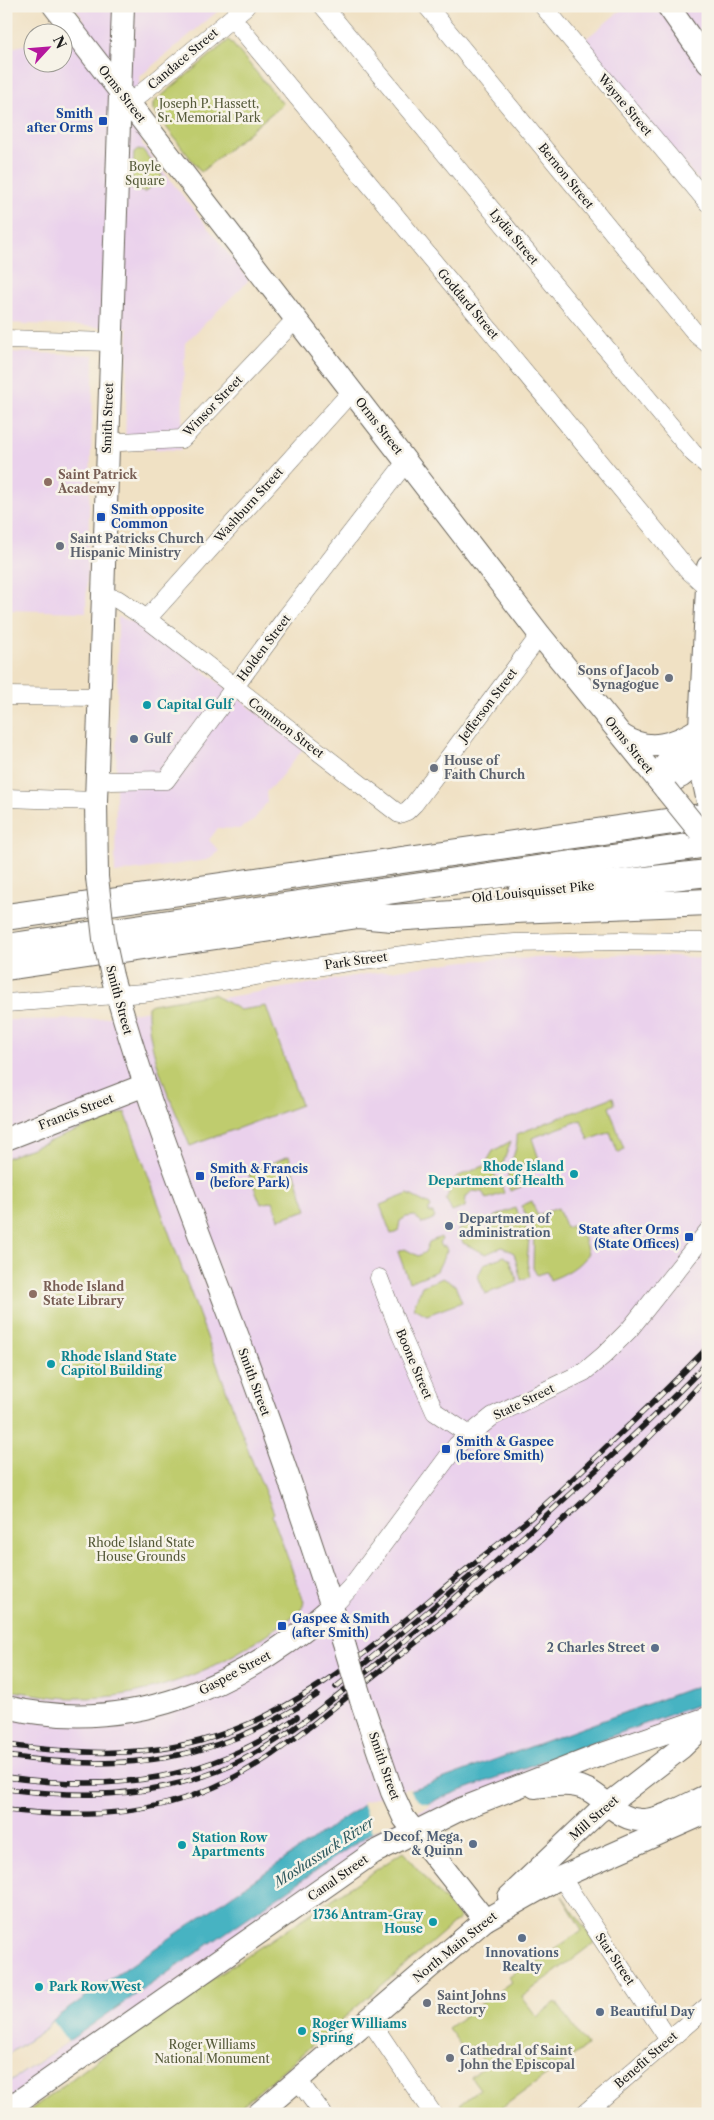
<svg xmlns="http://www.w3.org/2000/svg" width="714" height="2120" font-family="'Libre Caslon Text',serif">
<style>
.built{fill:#ead1ec}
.green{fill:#bfcc6e;stroke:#6e7445}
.water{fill:#46b3c2;stroke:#31686f}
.pier{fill:#f0e1c4}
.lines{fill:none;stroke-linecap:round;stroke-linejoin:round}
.minor-casing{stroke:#666157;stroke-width:19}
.major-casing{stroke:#666157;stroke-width:24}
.highway-casing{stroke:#666157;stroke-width:28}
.minor{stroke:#fff;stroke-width:18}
.major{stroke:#fff;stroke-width:22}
.highway{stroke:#fff;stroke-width:26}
.rail-casing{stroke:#1c1c1c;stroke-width:5.5}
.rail{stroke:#f7f3e8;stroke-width:4;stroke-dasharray:11;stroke-linecap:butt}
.major-bridge-casing{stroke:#666157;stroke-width:24;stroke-linecap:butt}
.major-bridge{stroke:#fff;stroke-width:22}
.transit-dot{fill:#1a4fb4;stroke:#f7f3e8;stroke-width:2}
.education-dot{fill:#8d6e63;stroke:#f7f3e8;stroke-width:2}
.worship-dot{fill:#6b7280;stroke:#f7f3e8;stroke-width:2}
.culture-dot{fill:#0f9aa8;stroke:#f7f3e8;stroke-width:2}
.service-dot{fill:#5c6f8a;stroke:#f7f3e8;stroke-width:2}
.labels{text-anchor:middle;stroke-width:5;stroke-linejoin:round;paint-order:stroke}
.street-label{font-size:12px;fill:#1c1c1c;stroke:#f7f3e8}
.park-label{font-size:12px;fill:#555a39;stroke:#f7f3e8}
.transit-label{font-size:12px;font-weight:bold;fill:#164399;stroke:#f7f3e8;text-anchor:start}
.education-label{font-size:12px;font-weight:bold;fill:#785e54;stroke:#f7f3e8;text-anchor:start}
.worship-label{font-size:12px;font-weight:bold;fill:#5b616d;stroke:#f7f3e8;text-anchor:start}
.culture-label{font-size:12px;font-weight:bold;fill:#0d838f;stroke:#f7f3e8;text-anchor:start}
.service-label{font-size:12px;font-weight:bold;fill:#4e5e75;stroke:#f7f3e8;text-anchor:start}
.water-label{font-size:14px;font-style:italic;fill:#2d585e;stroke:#f7f3e8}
</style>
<rect width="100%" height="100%" fill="#f7f3e8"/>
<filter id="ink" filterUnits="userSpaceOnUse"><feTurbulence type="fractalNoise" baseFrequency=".02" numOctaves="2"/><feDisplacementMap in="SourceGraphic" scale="10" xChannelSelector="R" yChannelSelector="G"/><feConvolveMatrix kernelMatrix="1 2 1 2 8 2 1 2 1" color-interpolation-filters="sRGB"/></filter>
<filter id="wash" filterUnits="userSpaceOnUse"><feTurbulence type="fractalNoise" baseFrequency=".0096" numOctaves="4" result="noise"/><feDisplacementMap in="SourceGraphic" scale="20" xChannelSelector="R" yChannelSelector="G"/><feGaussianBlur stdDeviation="1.12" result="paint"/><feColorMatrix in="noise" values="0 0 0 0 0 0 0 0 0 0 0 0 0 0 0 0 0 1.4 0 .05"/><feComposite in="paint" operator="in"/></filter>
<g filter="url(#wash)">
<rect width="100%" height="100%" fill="#f0e1c4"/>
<g class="built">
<polygon points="74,6 224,6 139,77 142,144 249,280 185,343 181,450 125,448 128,328 6,323 6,46 15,47 32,43 32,62 62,62 63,33 83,19"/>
<polygon points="626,6 708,6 708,192 582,42"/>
<polygon points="6,352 94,355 86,612 6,610"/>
<polygon points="118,617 147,626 303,749 278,780 266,792 267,802 253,821 239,829 218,828 209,840 219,851 207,860 115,873"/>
<polygon points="634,954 708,958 708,1721 364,1855 6,2114 6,1020 95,1019 367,974 465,961"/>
</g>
<g class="green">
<polygon points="229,40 283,104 201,172 153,110 153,103"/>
<polygon points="138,149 143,150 163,177 145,192 131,189 134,152"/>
<path d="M213,994L240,1010L266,1006L301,1105L190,1146C173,1105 146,1051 148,1007L152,1004Z"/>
<path d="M613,1097L615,1104L609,1107L624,1149L618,1153L610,1132L589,1140L581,1120L532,1138L539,1159L519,1166L526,1185L510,1191C502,1169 519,1155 517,1134Z"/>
<path d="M125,1112L253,1463L274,1513L272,1515L304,1602L301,1610C235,1661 160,1700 74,1698C52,1698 29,1693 6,1690V1158Z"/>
<polygon points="511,1141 500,1172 497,1172 486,1163 493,1151"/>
<polygon points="289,1156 307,1210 279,1219 273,1201 261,1204 248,1172"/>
<polygon points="484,1166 499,1179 504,1193 487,1199 482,1192 472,1191 466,1197 465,1207 452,1212 446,1199 456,1177"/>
<polygon points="408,1194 430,1205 431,1208 429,1209 429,1213 433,1213 435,1218 422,1224 415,1216 406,1217 400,1221 398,1232 391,1234 380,1205"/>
<path d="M532,1201L537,1215L558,1208L566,1228L579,1223L588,1253C581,1266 564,1275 550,1280L547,1272L537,1275L533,1268L534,1228L521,1206Z"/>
<polygon points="515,1208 526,1226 529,1239 527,1262 530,1277 521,1280 514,1253 502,1247 486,1254 463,1243 458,1230 471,1224 478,1231 484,1232 493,1226 494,1217"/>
<polygon points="441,1237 442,1240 439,1242 441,1247 445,1246 447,1250 437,1271 409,1282 398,1252 405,1249 418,1256 425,1252 429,1242"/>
<polygon points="504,1256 510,1260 518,1282 485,1294 478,1276 484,1264"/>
<polygon points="443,1278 455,1285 462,1302 427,1315 413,1308 422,1286"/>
<polygon points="403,1852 460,1918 232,2114 25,2114 155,2017"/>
<polygon points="562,1896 595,1942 522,1997 537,2017 556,2002 587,2046 493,2114 467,2114 460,2104 480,2089 471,2077 486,2065 472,2046 465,2051 448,2028 511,1982 508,1977 527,1963 530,1967 582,1930"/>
</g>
<polygon class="water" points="708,1682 708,1701 438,1799 372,1832 6,2084 6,2056 47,2028 54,2019 102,1985 363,1805 431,1783"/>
<g class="pier">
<polygon points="410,1788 414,1797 419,1801 432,1805 372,1832 362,1802"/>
<polygon points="53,2021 68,2042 6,2084 6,2056 47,2028"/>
</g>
</g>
<g filter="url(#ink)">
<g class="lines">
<defs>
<g id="minor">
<polyline points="323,6 693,453 708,466"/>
<polyline points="427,6 697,335 708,344"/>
<polyline points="543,6 708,203"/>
<polyline points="232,18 689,571 707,587"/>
<polyline points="119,112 246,6"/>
<polyline points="6,339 110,342"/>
<polyline points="107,441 121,442 182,439 296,319"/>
<polyline points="102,596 117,599 147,619 399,814 407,811 414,804 540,635"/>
<polyline points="147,619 352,391"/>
<polyline points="6,696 99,697"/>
<polyline points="96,779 112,781 166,780 287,616 406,462"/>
<polyline points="6,798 96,801"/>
<polyline points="6,1003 143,993 355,961 475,946 515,943 621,941 708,942"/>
<polyline points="379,1278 401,1335 435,1412 468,1434"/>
<polyline points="332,1607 351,1587 457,1445 493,1416 584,1372 604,1355 629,1330 708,1231"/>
<polyline points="561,1877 669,2040"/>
<polyline points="369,2019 433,2114"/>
<polyline points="298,2080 323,2114"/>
<polyline points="584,2114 708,2006"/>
</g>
<g id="major">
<polyline points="54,6 540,635 666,790"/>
<polyline points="668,6 708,63"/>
<path d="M623,736C649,753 675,744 700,728"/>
<polyline points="659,781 665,765 691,738"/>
<path d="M659,781C681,784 697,766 701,746"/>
<polyline points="704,783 700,728 708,567"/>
<polyline points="97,877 96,801 123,6"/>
<path d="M112,976C142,1088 185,1197 226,1305C269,1418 308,1532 345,1647"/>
<polyline points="6,1139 145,1085"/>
<polyline points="361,1700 392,1792 404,1818 485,1920"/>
<path d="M6,1707C129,1736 241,1687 332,1607"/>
<path d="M535,1787C552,1785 572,1782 588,1790C607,1800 620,1822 644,1820C663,1819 690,1803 708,1795"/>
<polyline points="509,1897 597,1813 681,1748 708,1722"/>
<polyline points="6,2110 373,1853 461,1809 600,1755 708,1718"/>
<polyline points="258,2114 485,1920 561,1877 708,1812"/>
</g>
<g id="highway">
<polyline points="520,894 708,873"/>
<polyline points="6,917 708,816"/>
<polyline points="6,947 708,844"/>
<polyline points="6,967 358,915 392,918 515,910 708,902"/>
</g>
</defs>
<use href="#minor" class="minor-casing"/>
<use href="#major" class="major-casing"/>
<use href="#highway" class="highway-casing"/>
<use href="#minor" class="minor"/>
<use href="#major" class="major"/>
<use href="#highway" class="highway"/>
<defs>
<g id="rail">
<polyline points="336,1687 479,1569"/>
<path d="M6,1745C71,1753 136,1758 200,1741C305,1713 386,1635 468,1568C488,1552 508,1537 528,1520C554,1497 580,1472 605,1448C640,1415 675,1382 708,1347"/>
<path d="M6,1756C124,1773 217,1762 317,1695"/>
<path d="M6,1777C111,1792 209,1782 297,1717"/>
<path d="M6,1789C81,1798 147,1798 218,1771C279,1747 330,1701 381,1660C439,1614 494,1564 549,1513C603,1464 657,1415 708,1362"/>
<path d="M6,1810C69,1817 129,1817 189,1797C260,1773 315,1722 372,1677C445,1620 519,1562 587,1498C629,1459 669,1418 708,1376"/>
</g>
</defs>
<use href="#rail" class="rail-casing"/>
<use href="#rail" class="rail"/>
<defs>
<g id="major-bridge">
<polyline points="704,783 708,802"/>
<polyline points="666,790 700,832"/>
<polyline points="97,877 104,939 112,976"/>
<polyline points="345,1647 361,1700"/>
</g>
</defs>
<use href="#major-bridge" class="major-bridge-casing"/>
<use href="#major-bridge" class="major-bridge"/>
</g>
</g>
<g class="transit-dot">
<rect x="98" y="116" width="10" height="10" rx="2.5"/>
<rect x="96" y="512" width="10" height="10" rx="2.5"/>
<rect x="195" y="1171" width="10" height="10" rx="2.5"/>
<rect x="684" y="1232" width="10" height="10" rx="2.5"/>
<rect x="441" y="1444" width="10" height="10" rx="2.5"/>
<rect x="277" y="1621" width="10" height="10" rx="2.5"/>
</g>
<g class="education-dot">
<circle cx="48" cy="482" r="5"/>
<circle cx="33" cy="1294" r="5"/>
</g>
<g class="worship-dot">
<circle cx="60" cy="546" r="5"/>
<circle cx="669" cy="678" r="5"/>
<circle cx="434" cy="768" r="5"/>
<circle cx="427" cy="2003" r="5"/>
<circle cx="450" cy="2058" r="5"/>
</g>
<g class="culture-dot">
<circle cx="147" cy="705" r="5"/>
<circle cx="574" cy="1174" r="5"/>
<circle cx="51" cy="1364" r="5"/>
<circle cx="182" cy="1845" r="5"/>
<circle cx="433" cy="1922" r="5"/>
<circle cx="39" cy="1987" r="5"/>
<circle cx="302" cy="2031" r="5"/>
</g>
<g class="service-dot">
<circle cx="134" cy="739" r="5"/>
<circle cx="449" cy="1226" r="5"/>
<circle cx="655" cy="1648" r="5"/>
<circle cx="473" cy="1844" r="5"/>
<circle cx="522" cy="1938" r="5"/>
<circle cx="600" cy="2012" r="5"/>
</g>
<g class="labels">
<g class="street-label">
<text transform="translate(183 59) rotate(-40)" y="4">Candace Street</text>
<text transform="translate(122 94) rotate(52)" y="4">Orms Street</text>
<text transform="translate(625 105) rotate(50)" y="4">Wayne Street</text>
<text transform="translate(566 176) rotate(51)" y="4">Bernon Street</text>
<text transform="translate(514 237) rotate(50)" y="4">Lydia Street</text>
<text transform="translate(468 304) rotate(50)" y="4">Goddard Street</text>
<text transform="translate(213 406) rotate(-46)" y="4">Winsor Street</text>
<text transform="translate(108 418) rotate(-88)" y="4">Smith Street</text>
<text transform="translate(379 426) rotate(52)" y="4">Orms Street</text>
<text transform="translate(249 505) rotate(-48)" y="4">Washburn Street</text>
<text transform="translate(264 648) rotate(-53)" y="4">Holden Street</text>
<text transform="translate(488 705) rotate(-53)" y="4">Jefferson Street</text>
<text transform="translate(286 728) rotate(37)" y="4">Common Street</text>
<text transform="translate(629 745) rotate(51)" y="4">Orms Street</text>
<text transform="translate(533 892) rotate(-6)" y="4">Old Louisquisset Pike</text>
<text transform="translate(356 961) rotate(-8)" y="4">Park Street</text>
<text transform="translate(119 1000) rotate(75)" y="4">Smith Street</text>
<text transform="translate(76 1112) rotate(-21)" y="4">Francis Street</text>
<text transform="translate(414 1364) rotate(67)" y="4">Boone Street</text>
<text transform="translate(254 1382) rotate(70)" y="4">Smith Street</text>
<text transform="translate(524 1402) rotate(-26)" y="4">State Street</text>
<text transform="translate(235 1673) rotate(-28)" y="4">Gaspee Street</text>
<text transform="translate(384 1766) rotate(71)" y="4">Smith Street</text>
<text transform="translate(594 1818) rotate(-41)" y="4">Mill Street</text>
<text transform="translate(338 1878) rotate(-35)" y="4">Canal Street</text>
<text transform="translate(455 1947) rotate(-39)" y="4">North Main Street</text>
<text transform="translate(615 1959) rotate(56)" y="4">Star Street</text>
<text transform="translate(646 2060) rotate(-41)" y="4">Benefit Street</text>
</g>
<g class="park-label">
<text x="209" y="108">Joseph P. Hassett,<tspan x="209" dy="14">Sr. Memorial Park</tspan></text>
<text x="145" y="171">Boyle<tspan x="145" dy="14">Square</tspan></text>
<text x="141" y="1547">Rhode Island State<tspan x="141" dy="14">House Grounds</tspan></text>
<text x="212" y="2049">Roger Williams<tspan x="212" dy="14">National Monument</tspan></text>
</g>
<g class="transit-label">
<text x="93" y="118" text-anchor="end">Smith<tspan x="93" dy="14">after Orms</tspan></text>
<text x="111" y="514">Smith opposite<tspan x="111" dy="14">Common</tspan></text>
<text x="210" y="1173">Smith &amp; Francis<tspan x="210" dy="14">(before Park)</tspan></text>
<text x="679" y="1234" text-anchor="end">State after Orms<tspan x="679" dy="14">(State Offices)</tspan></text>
<text x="456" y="1446">Smith &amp; Gaspee<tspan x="456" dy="14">(before Smith)</tspan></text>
<text x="292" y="1623">Gaspee &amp; Smith<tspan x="292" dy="14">(after Smith)</tspan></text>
</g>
<g class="education-label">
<text x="58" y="479">Saint Patrick<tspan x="58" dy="14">Academy</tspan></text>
<text x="43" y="1291">Rhode Island<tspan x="43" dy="14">State Library</tspan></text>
</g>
<g class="worship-label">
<text x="70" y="543">Saint Patricks Church<tspan x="70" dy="14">Hispanic Ministry</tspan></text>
<text x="659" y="675" text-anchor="end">Sons of Jacob<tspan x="659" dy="14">Synagogue</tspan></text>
<text x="444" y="765">House of<tspan x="444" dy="14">Faith Church</tspan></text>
<text x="437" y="2000">Saint Johns<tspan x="437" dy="14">Rectory</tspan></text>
<text x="460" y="2055">Cathedral of Saint<tspan x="460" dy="14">John the Episcopal</tspan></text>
</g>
<g class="culture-label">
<text x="157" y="709">Capital Gulf</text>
<text x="564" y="1171" text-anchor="end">Rhode Island<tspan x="564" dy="14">Department of Health</tspan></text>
<text x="61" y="1361">Rhode Island State<tspan x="61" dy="14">Capitol Building</tspan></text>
<text x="192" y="1842">Station Row<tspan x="192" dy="14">Apartments</tspan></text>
<text x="423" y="1919" text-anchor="end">1736 Antram-Gray<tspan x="423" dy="14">House</tspan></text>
<text x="49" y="1991">Park Row West</text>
<text x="312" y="2028">Roger Williams<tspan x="312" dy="14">Spring</tspan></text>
</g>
<g class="service-label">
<text x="144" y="743">Gulf</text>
<text x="459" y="1223">Department of<tspan x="459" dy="14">administration</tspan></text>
<text x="645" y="1652" text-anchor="end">2 Charles Street</text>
<text x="463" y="1841" text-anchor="end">Decof, Mega,<tspan x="463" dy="14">&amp; Quinn</tspan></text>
<text x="522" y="1957" text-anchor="middle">Innovations<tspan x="522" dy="14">Realty</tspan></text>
<text x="610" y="2016">Beautiful Day</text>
</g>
<g class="water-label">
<text transform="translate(324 1852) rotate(-33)" y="5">Moshassuck River</text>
</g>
</g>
<rect width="714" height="2120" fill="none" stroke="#f7f3e8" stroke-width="25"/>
<g transform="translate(48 48) rotate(64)"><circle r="24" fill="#f7f3e8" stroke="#9f9d96"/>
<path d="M0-4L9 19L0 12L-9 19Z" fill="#b5179e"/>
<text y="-8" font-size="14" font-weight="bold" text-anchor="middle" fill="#1c1c1c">N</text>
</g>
</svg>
